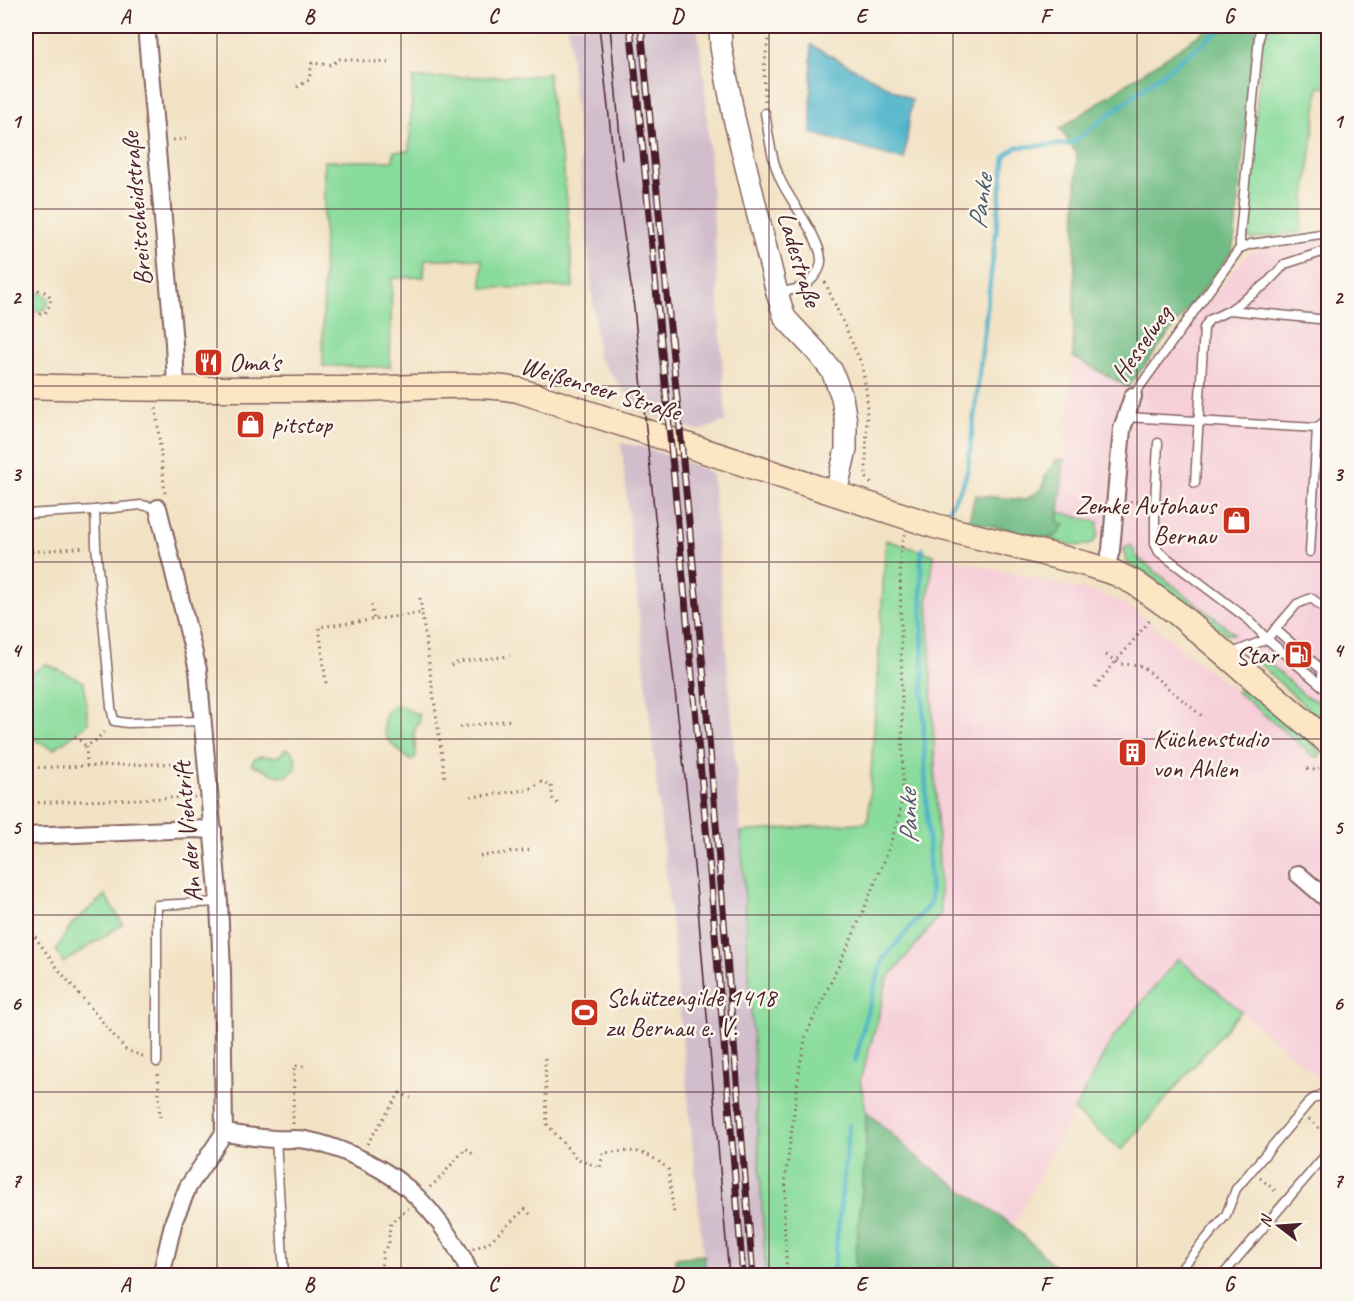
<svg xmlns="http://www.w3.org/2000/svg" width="1354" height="1301" font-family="Caveat,sans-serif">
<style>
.built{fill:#f6cfd9}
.industrial{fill:#d1bdcb}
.green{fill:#8adc9c;stroke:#6a7e64;stroke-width:1.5}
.forest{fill:#6fbc84;stroke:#5c6e58;stroke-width:1.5}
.water{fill:#4cb3ca;stroke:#4b697a;stroke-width:1.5}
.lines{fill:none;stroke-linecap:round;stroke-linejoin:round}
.stream{stroke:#4cb3ca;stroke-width:4.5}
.service-casing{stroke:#856361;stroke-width:11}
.minor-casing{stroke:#856361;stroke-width:20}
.tertiary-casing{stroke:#856361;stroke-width:24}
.secondary-casing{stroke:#856361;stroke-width:27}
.path{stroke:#856361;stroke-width:3;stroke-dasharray:1.5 4.5;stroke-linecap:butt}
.service{stroke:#fff;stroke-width:8}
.minor{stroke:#fff;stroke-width:16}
.tertiary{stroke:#fff;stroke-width:21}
.secondary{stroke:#fce6c4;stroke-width:24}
.tram{stroke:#4a1f2b;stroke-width:1.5}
.rail-casing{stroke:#4a1f2b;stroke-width:7}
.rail{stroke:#fbf7ec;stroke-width:4.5;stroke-dasharray:14;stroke-linecap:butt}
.grid{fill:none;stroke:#4a1f2b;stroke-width:1.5;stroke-opacity:0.55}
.labels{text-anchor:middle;stroke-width:5;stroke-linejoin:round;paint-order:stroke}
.street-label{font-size:26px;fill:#4a1f2b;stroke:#fbf7ec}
.poi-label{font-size:26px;fill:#4a1f2b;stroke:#fbf7ec;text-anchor:start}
.water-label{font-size:27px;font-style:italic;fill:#4b5a6b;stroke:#fbf7ec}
.neatline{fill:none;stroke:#4a1f2b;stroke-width:2}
.grid-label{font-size:20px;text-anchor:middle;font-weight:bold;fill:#4a1f2b}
</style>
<rect width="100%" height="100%" fill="#fbf7ec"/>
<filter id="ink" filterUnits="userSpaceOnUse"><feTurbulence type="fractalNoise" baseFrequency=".0167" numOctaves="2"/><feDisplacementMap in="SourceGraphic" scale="12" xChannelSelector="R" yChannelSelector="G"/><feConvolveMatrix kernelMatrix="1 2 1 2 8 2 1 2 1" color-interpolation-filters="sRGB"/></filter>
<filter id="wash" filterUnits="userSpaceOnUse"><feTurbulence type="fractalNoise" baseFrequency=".008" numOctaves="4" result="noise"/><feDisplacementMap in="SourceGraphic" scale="24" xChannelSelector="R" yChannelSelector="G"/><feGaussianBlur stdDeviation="1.35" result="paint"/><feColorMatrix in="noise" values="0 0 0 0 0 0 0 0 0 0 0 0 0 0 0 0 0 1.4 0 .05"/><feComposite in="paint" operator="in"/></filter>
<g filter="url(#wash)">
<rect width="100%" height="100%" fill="#f2e2c4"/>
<g class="built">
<polygon points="1328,237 1328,727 1232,639 1144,572 1097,537 1058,523 1073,357 1139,393 1202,310 1249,252"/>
<polygon points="934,555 1096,593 1114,599 1133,609 1209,671 1236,691 1328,769 1328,1085 1178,959 1112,1039 1013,1226 920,1160 866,1111 860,1080 877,1023 887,980 941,914 928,599"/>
</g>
<g class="industrial">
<polygon points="568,26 697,26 705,85 726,421 700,431 640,411 598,357"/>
<polygon points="621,443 643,447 702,468 712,474 741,832 766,1275 705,1275 670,911"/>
</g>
<g class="green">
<polygon points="1264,26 1328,26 1328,87 1319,86 1301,232 1252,239 1246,236 1245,229"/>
<polygon points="548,73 553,120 563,163 569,225 573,287 482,288 482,259 425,259 424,277 392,278 390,367 323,366 324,161 393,161 394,151 409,151 413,78 529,76"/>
<path d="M31,292C39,292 43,293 49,299L46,309L35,312L26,308C25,301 25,296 31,292Z"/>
<path d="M1059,512L1098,522C1098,526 1098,533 1097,537C1090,554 1057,541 1045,538L1056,536L1064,525L1058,523Z"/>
<polygon points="886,540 934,555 928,599 941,914 887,980 877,1023 860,1080 866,1111 866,1146 854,1275 766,1275 741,832 868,822"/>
<polygon points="1131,545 1137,557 1235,634 1226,634 1144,572 1126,563 1124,549"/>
<polygon points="1257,656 1264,659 1305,696 1328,706 1328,727 1252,657"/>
<polygon points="46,664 84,682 88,724 54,749 26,736 26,678"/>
<polygon points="1244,689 1309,741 1321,753 1319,757 1315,757 1236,691"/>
<path d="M395,705C405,705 408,712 419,715V723L414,731L416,757L411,761C404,755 389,743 386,736C381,724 384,710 395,705Z"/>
<path d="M285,749C296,749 296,761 295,769L287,776C273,777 265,768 252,765V762C264,747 274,767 285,749Z"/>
<polygon points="105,895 123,924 63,963 56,950 71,925"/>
<polygon points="1178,958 1241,1011 1122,1150 1074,1111 1112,1039"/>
</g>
<g class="forest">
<polygon points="1212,26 1256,26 1235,234 1232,252 1128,387 1073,357 1077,154 1060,129"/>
<polygon points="1064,459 1058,523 1065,525 1056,536 1045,538 969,521 975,495 1025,500 1043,488 1045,477 1056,460"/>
<polygon points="866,1111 920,1160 1013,1226 1064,1275 854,1275 866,1146"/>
<polygon points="704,1255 706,1275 677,1275 675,1258"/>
</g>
<polygon class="water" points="811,45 912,100 904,160 811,133"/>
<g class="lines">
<g class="stream">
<polyline points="948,510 963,485 968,468 1005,156 1017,147 1071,144 1225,26"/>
<polyline points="855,1062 866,1017 883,959 931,903 924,745 921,557 923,549"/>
<polyline points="833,1276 849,1125"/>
</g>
</g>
</g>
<g filter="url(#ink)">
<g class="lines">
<defs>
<g id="service">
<path d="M765,113C769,136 771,159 781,181C791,202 820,238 821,259C822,273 808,285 796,289C790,291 784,291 778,292"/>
<polyline points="1240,248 1240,235 1260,26"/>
<polyline points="1328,250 1285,264 1266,284 1230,310 1328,320"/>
<polyline points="1133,396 1240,248 1251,244 1328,233"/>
<polyline points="1126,417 1317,428 1310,552"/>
<polyline points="1317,428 1328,418"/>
<polyline points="1158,443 1155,504 1155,544 1159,552 1249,620 1267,639 1328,691"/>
<polyline points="1195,483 1204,328 1209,320 1230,310"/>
<polyline points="95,510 96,546 111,707 114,721 127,723 203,721"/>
<polyline points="26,514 95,510 141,505 158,508"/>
<polyline points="1275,629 1321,669 1324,687"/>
<polyline points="1230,654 1267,639 1297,604 1311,598 1328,611"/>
<polyline points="157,1062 157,905 219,902"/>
<polyline points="276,1139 284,1276"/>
<polyline points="1175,1276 1226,1215 1236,1189 1311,1100 1328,1091"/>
<polyline points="1222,1276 1328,1152"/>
</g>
<g id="minor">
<polyline points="146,26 174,343 176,388"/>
<polyline points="158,508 198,670 219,902 222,972 224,1133 188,1187 174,1220 161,1276"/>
<polyline points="1106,569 1111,550 1122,429 1133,396"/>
<polyline points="26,836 194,829 213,830"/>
<polyline points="1298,874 1328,900"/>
<path d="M224,1133C240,1135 257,1138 274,1139C285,1140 295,1138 306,1140C322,1143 336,1148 350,1154C397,1174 423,1197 451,1239C459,1252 466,1261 470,1276"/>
</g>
<polyline id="tertiary" points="720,26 721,47 734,118 777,293 785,318 816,351 832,371 842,397 846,422 846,449 836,493"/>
<path id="secondary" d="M26,386C135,390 245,389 354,389C409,389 465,381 518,390L935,526L1086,564L1115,573L1135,583L1177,613L1328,742"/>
</defs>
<use href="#service" class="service-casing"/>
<use href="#minor" class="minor-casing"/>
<use href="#tertiary" class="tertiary-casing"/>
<use href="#secondary" class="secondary-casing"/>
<g class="path">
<polyline points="297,87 309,80 312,63 331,65 340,59 390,63"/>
<polyline points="765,101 764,68 770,26"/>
<polyline points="173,140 186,139"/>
<polyline points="825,282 862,365 867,396 866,477 873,486"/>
<path d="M26,289C42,289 60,293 45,313L37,315H26"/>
<polyline points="156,408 165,494"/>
<polyline points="1130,502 1144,503"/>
<polyline points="26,552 86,547"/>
<polyline points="420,598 422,613"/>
<polyline points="371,605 374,620"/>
<polyline points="1106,655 1121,664 1136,665 1143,667 1202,716"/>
<polyline points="451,666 458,662 510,656"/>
<polyline points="326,683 319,627 422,613 445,778"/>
<polyline points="1095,687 1151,619"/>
<polyline points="460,727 511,720"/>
<polyline points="75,736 86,746"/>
<polyline points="26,750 31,741"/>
<polyline points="87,766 86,746 95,741 106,730"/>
<polyline points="26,768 190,763"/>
<polyline points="1307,769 1315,770 1319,768"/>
<polyline points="471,797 527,790 542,782 551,785 553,799 558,804"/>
<polyline points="26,803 195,797"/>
<polyline points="480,856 531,850"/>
<polyline points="26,921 37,940 59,970 126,1050 145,1057"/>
<path d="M545,1058L547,1124L576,1158L600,1168L603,1153C633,1150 644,1148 668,1169L674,1214"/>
<polyline points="158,1074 160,1117"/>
<polyline points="1309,1119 1328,1136"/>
<polyline points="293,1124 294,1066 307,1066"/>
<polyline points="367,1144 400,1093 411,1098"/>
<polyline points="1260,1178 1278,1193"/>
<polyline points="430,1187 438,1180 466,1148 474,1155"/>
<polyline points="473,1249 488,1243 525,1209 531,1215"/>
<polyline points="377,1276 381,1269 383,1252 389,1243 389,1233 391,1223 408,1208"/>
<polyline points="629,1276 632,1275"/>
<polyline points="787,1276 784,1218 786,1174 800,1065 806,1035 853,935 887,854 899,817 903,792 900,555 905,534"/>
</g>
<use href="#service" class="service"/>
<use href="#minor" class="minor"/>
<use href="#tertiary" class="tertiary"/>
<use href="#secondary" class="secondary"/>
<g class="tram">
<polyline points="599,26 614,162 634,308 654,508 688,804 697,897 729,1276"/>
<polyline points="610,26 622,160"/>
</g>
<defs>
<g id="rail">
<polyline points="630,26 637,89 672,457 710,872 743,1276"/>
<polyline points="641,26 704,678 753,1276"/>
</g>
</defs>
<use href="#rail" class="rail-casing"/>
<use href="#rail" class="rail"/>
</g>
</g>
<path class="grid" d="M217,26V1276M401,26V1276M585,26V1276M769,26V1276M953,26V1276M1137,26V1276M26,209H1328M26,386H1328M26,562H1328M26,739H1328M26,915H1328M26,1092H1328"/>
<defs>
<symbol id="restaurant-square" viewBox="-11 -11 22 22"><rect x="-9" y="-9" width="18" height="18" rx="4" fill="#c8321e" stroke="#fbf7ec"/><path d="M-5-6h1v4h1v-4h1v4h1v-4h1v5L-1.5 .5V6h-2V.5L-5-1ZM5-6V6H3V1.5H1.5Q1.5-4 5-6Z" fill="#fff"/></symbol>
<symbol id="shop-square" viewBox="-11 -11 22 22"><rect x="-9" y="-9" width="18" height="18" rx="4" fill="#c8321e" stroke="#fbf7ec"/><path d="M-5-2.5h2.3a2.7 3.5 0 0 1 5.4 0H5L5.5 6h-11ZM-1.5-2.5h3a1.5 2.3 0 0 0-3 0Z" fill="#fff"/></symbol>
<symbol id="fuel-square" viewBox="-11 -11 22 22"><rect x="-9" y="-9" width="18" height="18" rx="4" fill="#c8321e" stroke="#fbf7ec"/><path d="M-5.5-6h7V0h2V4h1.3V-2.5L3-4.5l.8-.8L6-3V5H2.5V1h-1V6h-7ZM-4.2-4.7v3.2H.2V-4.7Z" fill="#fff"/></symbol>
<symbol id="building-square" viewBox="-11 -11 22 22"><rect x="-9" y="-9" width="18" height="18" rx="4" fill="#c8321e" stroke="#fbf7ec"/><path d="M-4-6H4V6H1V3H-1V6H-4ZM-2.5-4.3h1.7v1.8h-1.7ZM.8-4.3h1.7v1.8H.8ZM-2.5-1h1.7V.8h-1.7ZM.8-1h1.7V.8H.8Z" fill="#fff"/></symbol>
<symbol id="stadium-square" viewBox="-11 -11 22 22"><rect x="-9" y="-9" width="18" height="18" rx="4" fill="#c8321e" stroke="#fbf7ec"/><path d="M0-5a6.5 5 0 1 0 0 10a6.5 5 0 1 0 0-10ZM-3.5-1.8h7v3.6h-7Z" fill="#fff"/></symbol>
</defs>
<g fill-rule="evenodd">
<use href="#restaurant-square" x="192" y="346" width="33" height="33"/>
<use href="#shop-square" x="234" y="408" width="33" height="33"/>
<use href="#shop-square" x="1220" y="504" width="33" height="33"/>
<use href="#fuel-square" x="1282" y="638" width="33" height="33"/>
<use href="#building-square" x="1116" y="736" width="33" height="33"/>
<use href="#stadium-square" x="568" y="996" width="33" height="33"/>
</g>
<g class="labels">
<g class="street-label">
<text transform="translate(136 209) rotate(-95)" y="9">Breitscheidstraße</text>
<text transform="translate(800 259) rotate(73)" y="9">Ladestraße</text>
<text transform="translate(1141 343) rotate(-55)" y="9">Hesselweg</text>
<text transform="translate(601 388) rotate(17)" y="9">Weißenseer Straße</text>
<text transform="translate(187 832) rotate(-95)" y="9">An der Viehtrift</text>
</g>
<g class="poi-label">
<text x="229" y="371">Oma's</text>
<text x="272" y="433">pitstop</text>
<text x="1216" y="514" text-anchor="end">Zemke Autohaus<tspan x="1216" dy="30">Bernau</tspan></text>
<text x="1278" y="664" text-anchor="end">Star</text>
<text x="1153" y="747">Küchenstudio<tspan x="1153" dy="30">von Ahlen</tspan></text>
<text x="606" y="1006">Schützengilde 1418<tspan x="606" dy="30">zu Bernau e. V.</tspan></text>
</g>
<g class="water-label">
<text transform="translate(980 202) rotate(-83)" y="9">Panke</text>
<text transform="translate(908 817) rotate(-92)" y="9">Panke</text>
</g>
</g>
<rect width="1354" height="1301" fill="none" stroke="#fbf7ec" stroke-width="66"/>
<g transform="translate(1279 1226) rotate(287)" stroke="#fbf7ec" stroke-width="4.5" paint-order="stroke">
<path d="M0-4.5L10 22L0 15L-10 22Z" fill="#4a1f2b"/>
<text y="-9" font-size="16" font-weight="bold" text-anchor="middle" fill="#4a1f2b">N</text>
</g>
<rect x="33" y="33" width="1288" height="1235" class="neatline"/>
<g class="grid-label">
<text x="125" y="23">A</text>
<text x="309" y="23">B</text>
<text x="493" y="23">C</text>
<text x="677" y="23">D</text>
<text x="861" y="23">E</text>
<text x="1045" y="23">F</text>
<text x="1229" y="23">G</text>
<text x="16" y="128">1</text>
<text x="1338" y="128">1</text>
<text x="16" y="304">2</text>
<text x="1338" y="304">2</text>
<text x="16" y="481">3</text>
<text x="1338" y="481">3</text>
<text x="16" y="657">4</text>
<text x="1338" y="657">4</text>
<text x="16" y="834">5</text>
<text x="1338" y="834">5</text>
<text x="16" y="1010">6</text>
<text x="1338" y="1010">6</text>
<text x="16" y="1187">7</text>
<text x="1338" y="1187">7</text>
<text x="125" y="1291">A</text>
<text x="309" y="1291">B</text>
<text x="493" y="1291">C</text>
<text x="677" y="1291">D</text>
<text x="861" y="1291">E</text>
<text x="1045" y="1291">F</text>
<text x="1229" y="1291">G</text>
</g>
</svg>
